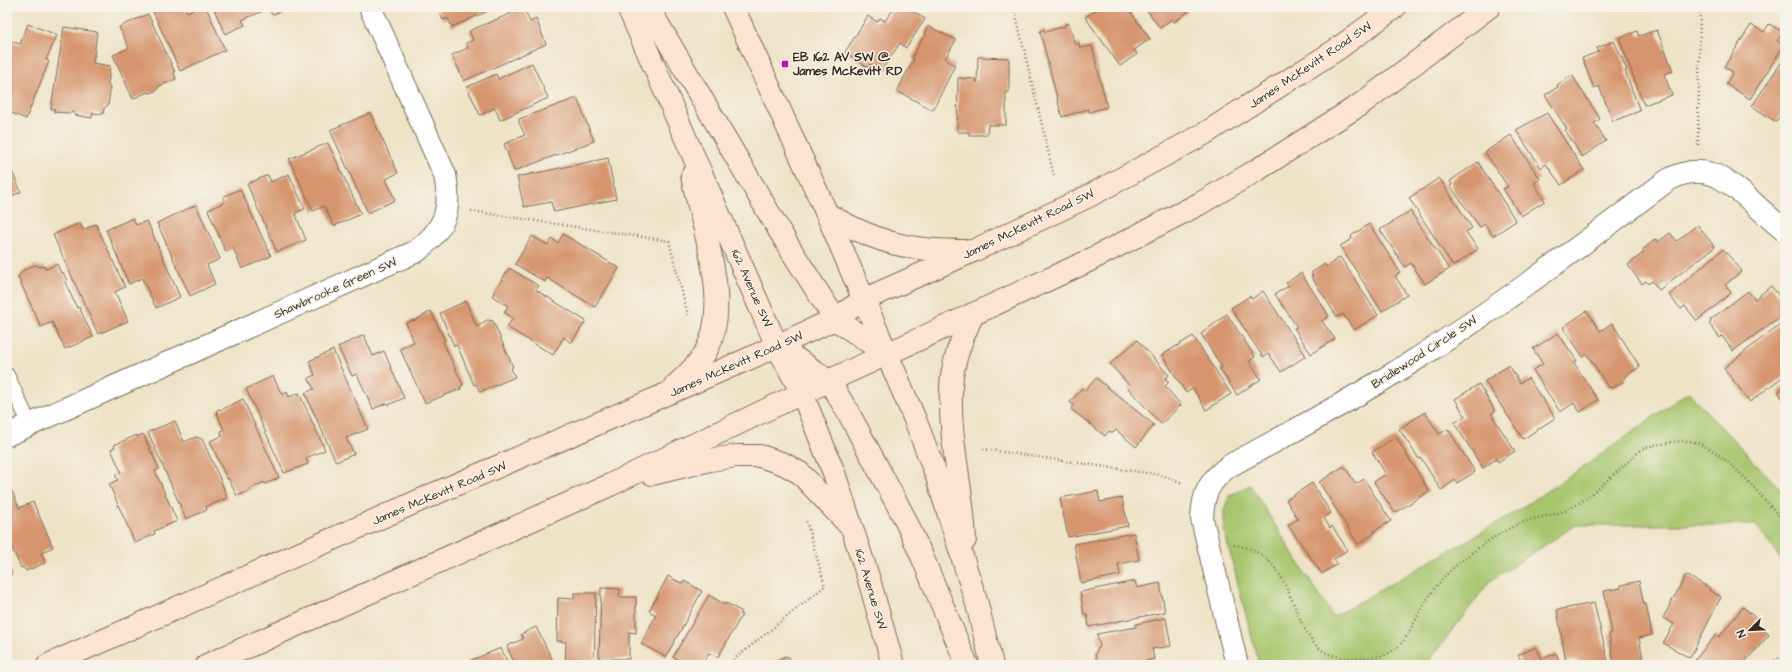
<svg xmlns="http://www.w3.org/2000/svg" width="1792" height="672" font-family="'Architects Daughter',sans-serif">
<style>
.green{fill:#a6c56c;stroke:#707845}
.building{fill:#d6956e}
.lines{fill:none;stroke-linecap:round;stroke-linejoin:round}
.service-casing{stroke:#7a6b59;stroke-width:16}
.minor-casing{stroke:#7a6b59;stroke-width:24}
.secondary-casing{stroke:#7a6b59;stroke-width:24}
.path{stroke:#7a6b59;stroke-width:2.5;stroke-dasharray:1 3;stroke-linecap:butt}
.service{stroke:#fff;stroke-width:14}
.minor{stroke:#fff;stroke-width:22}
.secondary{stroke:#fde4d0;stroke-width:22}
.poi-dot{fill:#b5179e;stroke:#f7f3e8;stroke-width:1.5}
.labels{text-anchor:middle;stroke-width:3;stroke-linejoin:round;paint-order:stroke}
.poi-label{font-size:12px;font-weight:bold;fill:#3b2a1e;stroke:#f7f3e8;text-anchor:start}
.street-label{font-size:12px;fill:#3b2a1e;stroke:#f7f3e8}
</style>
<rect width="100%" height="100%" fill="#f7f3e8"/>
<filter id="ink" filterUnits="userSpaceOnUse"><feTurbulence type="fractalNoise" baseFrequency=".025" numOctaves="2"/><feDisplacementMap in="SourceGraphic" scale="8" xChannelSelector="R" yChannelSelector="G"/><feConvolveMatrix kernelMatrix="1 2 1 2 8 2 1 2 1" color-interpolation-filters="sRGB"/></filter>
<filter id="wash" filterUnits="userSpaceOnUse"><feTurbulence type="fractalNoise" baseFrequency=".012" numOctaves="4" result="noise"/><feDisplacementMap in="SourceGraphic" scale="16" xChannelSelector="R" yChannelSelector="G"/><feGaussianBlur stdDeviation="0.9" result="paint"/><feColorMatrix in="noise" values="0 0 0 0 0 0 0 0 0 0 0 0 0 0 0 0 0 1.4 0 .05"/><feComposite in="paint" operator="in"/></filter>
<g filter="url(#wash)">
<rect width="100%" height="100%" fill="#eee3c7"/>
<polygon class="green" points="1688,392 1785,494 1785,565 1756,525 1576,525 1490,581 1426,665 1259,665 1224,530 1224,510 1229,496 1250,485 1333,617 1506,518 1585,466"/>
<g id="blocks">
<g class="building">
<polygon points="151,7 185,7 187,12 199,7 206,7 225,50 180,71"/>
<polygon points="213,7 262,7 263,11 242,20 245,25 225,34"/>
<polygon points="268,7 290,7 272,15"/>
<polygon points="437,7 497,7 452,27 448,18 443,20"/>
<polygon points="895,7 906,7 925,19 906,48 900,43 881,71 870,64 867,67 845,52 868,16 877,22 880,18 885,21"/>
<polygon points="1094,7 1127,7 1150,39 1134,50 1137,54 1120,66 1085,17 1096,10"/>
<polygon points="1145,7 1185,7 1188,12 1174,22 1172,19 1160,28"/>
<polygon points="524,8 530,22 536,19 546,44 464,81 452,55 468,48 466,43 473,40 469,31"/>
<polygon points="148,14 175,72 174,73 176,79 159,86 157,90 150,93 147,92 133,99 113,55 129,48 119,27"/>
<polygon points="28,24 57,35 46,60 49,61 26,119 7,111 7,41 8,40 20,44"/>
<polygon points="1065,24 1069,24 1075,45 1079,43 1080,48 1092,46 1107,107 1089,112 1088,109 1062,117 1040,31 1044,29 1045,32 1065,26"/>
<polygon points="1769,24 1783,32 1777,41 1784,45 1750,99 1726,84 1733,72 1724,67 1751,25 1764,32"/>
<polygon points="928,26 956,40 945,59 955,65 933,110 897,91 914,59 912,58 923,37 924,37 926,35 924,34"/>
<polygon points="64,27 97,32 93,63 110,66 108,84 110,88 109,98 108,105 104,108 103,114 93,113 92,118 74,115 74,112 71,112 71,113 54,112 55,109 51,109"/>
<polygon points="1657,30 1673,71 1664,74 1672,95 1644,105 1619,38 1637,31 1639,36"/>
<polygon points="1614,41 1627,70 1625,71 1640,111 1613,121 1599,86 1594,88 1582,58 1598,52 1597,48"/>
<polygon points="978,57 1009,58 1009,92 1006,92 1006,125 988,125 987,135 969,135 969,132 957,132 958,78 976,79 976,82 977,82"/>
<polygon points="1785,57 1785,112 1783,111 1776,122 1752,106"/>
<polygon points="532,63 548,98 500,120 495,108 480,115 467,87 496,74 498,79"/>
<polygon points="1572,75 1600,119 1594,123 1606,141 1582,157 1565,130 1567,129 1545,95 1558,87 1557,85"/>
<polygon points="577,98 594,141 514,171 504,144 525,135 519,123 519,119"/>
<polygon points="370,113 398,173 386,179 395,200 368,213 330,130"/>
<polygon points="1547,113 1584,170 1561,185 1546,164 1541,168 1516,130"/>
<polygon points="1511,135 1540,179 1534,183 1545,201 1521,216 1503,189 1508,187 1485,152"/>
<polygon points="328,143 361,214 334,226 324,206 313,211 289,159"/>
<polygon points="608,158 616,199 554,212 551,202 524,207 517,177"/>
<polygon points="7,160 21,192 7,198"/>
<polygon points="1478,162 1516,221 1493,236 1485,224 1480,227 1450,186 1452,185 1450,181"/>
<polygon points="289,174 305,209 295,213 306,240 277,252 247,184 268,175 271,182"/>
<polygon points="1439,178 1472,228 1466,232 1478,249 1453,266 1409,198"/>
<polygon points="240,189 271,256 242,269 233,248 226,252 224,248 208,210 225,202 223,197"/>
<polygon points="196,205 220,259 207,265 215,284 190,296 157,223"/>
<polygon points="1410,211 1449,269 1425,284 1411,263 1405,267 1380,230"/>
<polygon points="133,218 136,225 147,221 180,297 156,308 142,278 129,284 106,230"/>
<polygon points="80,223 83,230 96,224 125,287 115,292 128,321 98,334 53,235"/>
<polygon points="1369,224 1400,272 1395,276 1407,295 1382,311 1340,246 1352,239 1351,236"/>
<polygon points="1697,225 1715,247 1659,290 1652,281 1648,284 1646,281 1642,284 1628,265 1644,252 1642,250 1656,239 1658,242 1670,233 1677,241"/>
<polygon points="563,234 619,268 595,307 547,278 545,282 515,264 532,236 548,245 552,239 558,243"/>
<polygon points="1723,249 1742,271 1725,285 1731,293 1697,321 1685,306 1681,309 1669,295"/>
<polygon points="1340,257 1378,315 1354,330 1343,314 1337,317 1311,276 1313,275 1311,273 1325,264 1326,267"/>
<polygon points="57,264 61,273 63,272 67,281 65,282 77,308 79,307 93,337 65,349 52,322 41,327 18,277 24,270 35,265 40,267 44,266 46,269"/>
<polygon points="509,268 539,286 536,290 586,321 571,343 564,337 553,355 507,327 513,318 504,312 508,306 492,296"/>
<polygon points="1301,273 1329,316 1322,321 1335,339 1311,354 1294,328 1297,327 1275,294 1289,286 1286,283"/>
<polygon points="1771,286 1785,303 1785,313 1733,351 1722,336 1720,338 1709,324 1711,322 1710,320 1748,291 1755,299"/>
<polygon points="1263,291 1306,356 1281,372 1269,354 1263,357 1231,308 1250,296 1252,299"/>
<polygon points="466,301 477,327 487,320 493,321 513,367 511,368 515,377 480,392 476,384 474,385 457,345 454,346 440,313"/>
<polygon points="431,311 445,341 443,342 463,385 460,387 461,389 425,403 400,349 414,342 406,323 413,320 414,321"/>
<polygon points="1587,311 1600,331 1612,323 1640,367 1625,376 1624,381 1613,388 1608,387 1587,354 1583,357 1563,327"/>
<polygon points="1227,314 1255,357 1249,361 1261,379 1237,395 1220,369 1222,367 1201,334"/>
<polygon points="1785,320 1785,375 1750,402 1724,368"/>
<polygon points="1558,333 1577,361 1574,363 1598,400 1580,412 1574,403 1560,412 1533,370 1543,364 1533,349"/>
<polygon points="364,335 373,356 384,351 404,398 388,405 387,403 373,409 357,374 352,376 338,347"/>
<polygon points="1193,336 1231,394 1206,410 1193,388 1186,393 1162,355"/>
<polygon points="1137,340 1169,375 1165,378 1169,382 1165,386 1181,405 1161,424 1127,387 1129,385 1110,364"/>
<polygon points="333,350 368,429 346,438 354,454 336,462 305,393 314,389 308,378 315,375 309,361"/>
<polygon points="1509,365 1520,383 1528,378 1555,418 1523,439 1485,381"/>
<polygon points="273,376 282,395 287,392 289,397 299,393 325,450 306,458 308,464 284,473 246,389"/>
<polygon points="1096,378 1154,425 1136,447 1116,430 1113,433 1109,431 1105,436 1071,409 1074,405 1070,402 1082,388 1085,391"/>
<polygon points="1479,384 1495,411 1491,414 1515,451 1498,462 1496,459 1483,468 1454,423 1465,416 1455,399"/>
<polygon points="1785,386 1785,402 1778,392"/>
<polygon points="243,399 279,478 265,484 264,482 250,489 251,490 237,496 228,478 227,479 210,441 222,436 221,431 224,430 216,411 219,409 221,410"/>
<polygon points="1425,412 1439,434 1448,429 1475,472 1457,483 1455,480 1441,490 1421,458 1419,459 1399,429"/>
<polygon points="175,421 184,442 196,437 202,439 221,481 227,498 206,507 207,510 186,519 148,432"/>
<polygon points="143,434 159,469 155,471 177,521 154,531 155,534 135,543 109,484 118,480 115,475 121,472 111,449 115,447 114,445 137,435 137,437"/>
<polygon points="1396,437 1429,491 1395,513 1374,482 1386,474 1372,452"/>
<polygon points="1344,466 1356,484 1364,479 1391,521 1374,531 1375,533 1358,544 1319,482"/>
<polygon points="1312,483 1331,513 1324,518 1330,528 1332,526 1347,549 1346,551 1334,559 1337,564 1322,574 1288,525 1298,519 1286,500"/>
<polygon points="12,491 19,508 33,502 53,547 41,553 45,563 26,571 23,567 21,568 7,537 7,493"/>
<polygon points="1098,491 1100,502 1122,498 1128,526 1068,537 1060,498"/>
<polygon points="1134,533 1139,560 1118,564 1120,575 1081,583 1074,544"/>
<polygon points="7,564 12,574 7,577"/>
<polygon points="1686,575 1710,588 1709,590 1721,597 1690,658 1663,643 1674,624 1663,618"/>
<polygon points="668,576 683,584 684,581 702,591 666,657 641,644 656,615 649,611"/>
<polygon points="1135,581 1137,588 1160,583 1165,612 1089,627 1087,614 1084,614 1080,592"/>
<polygon points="1639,581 1644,605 1646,604 1652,635 1639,638 1643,659 1614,665 1609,634 1612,633 1604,591 1621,588 1621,585"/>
<polygon points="601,588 620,589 619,597 636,597 636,633 629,632 629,659 599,659"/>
<polygon points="574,593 596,593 594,665 565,665 566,642 557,641 558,598 574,599"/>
<polygon points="709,595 725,605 726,603 742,612 740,614 742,615 718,657 709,653 702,665 687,665 673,657"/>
<polygon points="1594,603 1609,665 1578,665 1577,660 1566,662 1557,610"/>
<polygon points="1743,607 1757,619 1754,622 1769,635 1742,665 1737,665 1734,663 1732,665 1701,665 1695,660 1716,635 1719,637"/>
<polygon points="1166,618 1171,646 1152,649 1154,659 1132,664 1131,661 1112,665 1100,665 1097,662 1095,654 1098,648 1100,647 1097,634 1136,627 1136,624"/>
<polygon points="536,627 555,665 515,665 507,646 523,639 521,634"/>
<polygon points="1536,647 1542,659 1556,653 1561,665 1523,665 1518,655"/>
<polygon points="501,648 509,665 470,665 469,661"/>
<polygon points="786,656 787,657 789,657 793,665 766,665"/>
</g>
</g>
</g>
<g filter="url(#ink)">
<use href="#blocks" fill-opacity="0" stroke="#7a6b59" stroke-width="1"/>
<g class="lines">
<defs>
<polyline id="service" points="7,375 30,425"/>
<g id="minor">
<path d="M7,435L417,251C445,228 452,211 445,175L370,7"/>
<path d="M1237,665L1202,519C1203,494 1208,482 1229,466C1289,434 1349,401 1407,365C1498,308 1583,244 1668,180C1703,161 1724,177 1750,200C1762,211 1773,221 1785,231"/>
</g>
<g id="secondary">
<polyline points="628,7 777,346 802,393 834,473 870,583 893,665"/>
<polyline points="648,7 789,247 835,319 887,354"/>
<polyline points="733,7 827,214 914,417 937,477 966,569 977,604 992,665"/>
<path d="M827,214C877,243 909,251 966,251"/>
<polyline points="779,347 829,381 848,412 904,517 924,561 967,665"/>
<path d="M674,387C685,377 697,366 705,353C733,305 702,227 692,176"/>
<polyline points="652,474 710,460 737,456 760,456 784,464 800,473 848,524"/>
<path d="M965,540C963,490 949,441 951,390C951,364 962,338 973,314"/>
<polyline points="48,665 434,494 748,359 835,319 863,300 973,251 1089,196 1204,134 1336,50 1395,7"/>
<polyline points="207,665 610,485 770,408 1084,263 1199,204 1257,170 1361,104 1489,7"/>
</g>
</defs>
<use href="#service" class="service-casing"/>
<use href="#minor" class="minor-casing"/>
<use href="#secondary" class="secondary-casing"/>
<g class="path">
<polyline points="1014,7 1054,176"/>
<polyline points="1698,145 1700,7"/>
<polyline points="471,211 669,241 688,315"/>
<polyline points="983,449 1161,475 1183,483"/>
<path d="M1234,545C1301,553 1287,642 1332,655C1346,659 1362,659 1376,657C1405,653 1411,625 1425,603C1430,595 1437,585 1444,577C1465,556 1494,535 1521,523C1536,517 1552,516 1567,510C1589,499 1608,479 1627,463C1632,458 1637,452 1643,449C1650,445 1660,444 1668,443C1678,441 1690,439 1700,444C1731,457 1761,497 1785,522"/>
<polyline points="727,665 825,586 806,520"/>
<polyline points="1768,665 1785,654"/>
</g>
<use href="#service" class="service"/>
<use href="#minor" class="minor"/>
<use href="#secondary" class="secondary"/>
</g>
</g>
<rect class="poi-dot" x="781" y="60" width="8" height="8" rx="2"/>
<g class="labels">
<g class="poi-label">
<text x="793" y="61">EB 162 AV SW @<tspan x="793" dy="14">James McKevitt RD</tspan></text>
</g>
<g class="street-label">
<text transform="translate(1310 65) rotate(-34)" y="4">James McKevitt Road SW</text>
<text transform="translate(1028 224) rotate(-26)" y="4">James McKevitt Road SW</text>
<text transform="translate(335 288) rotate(-24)" y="4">Shawbrooke Green SW</text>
<text transform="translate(752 288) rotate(66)" y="4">162 Avenue SW</text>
<text transform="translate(1424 352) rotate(-33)" y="4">Bridlewood Circle SW</text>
<text transform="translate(736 364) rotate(-24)" y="4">James McKevitt Road SW</text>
<text transform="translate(439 493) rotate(-23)" y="4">James McKevitt Road SW</text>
<text transform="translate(871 589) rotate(73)" y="4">162 Avenue SW</text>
</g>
</g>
<rect width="1792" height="672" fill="none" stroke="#f7f3e8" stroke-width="24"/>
<g transform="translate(1750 630) rotate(246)" stroke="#f7f3e8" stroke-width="3" paint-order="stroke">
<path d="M0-3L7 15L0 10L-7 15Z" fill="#3b2a1e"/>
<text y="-6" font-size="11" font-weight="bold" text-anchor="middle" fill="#3b2a1e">N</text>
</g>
</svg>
